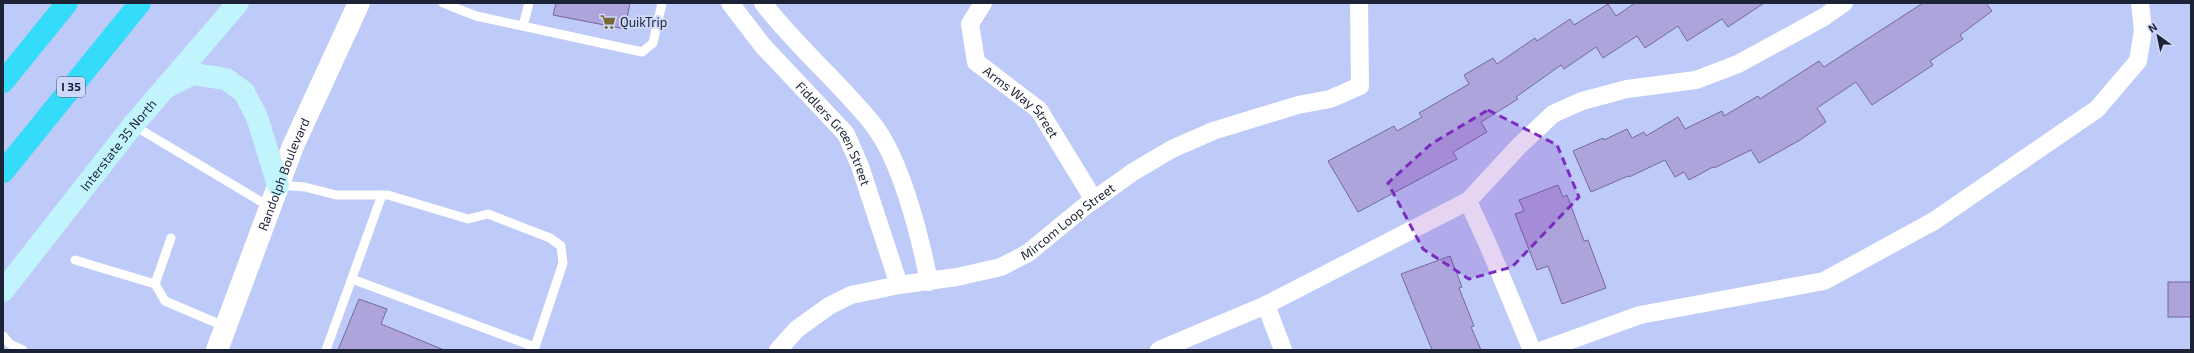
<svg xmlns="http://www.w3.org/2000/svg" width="2194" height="353" font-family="'Exo 2',sans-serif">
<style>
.building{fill:#aea4dc;stroke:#74699d}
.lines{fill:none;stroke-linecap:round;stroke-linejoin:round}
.service{stroke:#fff;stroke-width:9}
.minor{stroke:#fff;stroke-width:18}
.tertiary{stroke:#fff;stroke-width:22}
.secondary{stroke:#c2f4fd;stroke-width:22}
.motorway{stroke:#35dcf9;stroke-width:22}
.marked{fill:#7b2cbf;fill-opacity:0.2;stroke:#7b2cbf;stroke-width:3;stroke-dasharray:8 5;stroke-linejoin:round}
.labels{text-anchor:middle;stroke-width:4;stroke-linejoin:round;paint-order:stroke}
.shield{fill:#ced8fa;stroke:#525972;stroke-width:1}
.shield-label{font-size:12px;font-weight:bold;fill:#1d2337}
.poi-label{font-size:13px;fill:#1d2337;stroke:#ced8fa;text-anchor:start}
.street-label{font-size:13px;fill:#1d2337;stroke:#ced8fa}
</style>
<rect width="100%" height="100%" fill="#becaf7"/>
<g class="building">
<polygon points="556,3 630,3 625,29 553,15"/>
<polygon points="1635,3 1764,3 1728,27 1722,19 1687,41 1678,26 1645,48 1637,36 1603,58 1596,47 1564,69 1561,65 1516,97 1518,99 1481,122 1487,132 1453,152 1457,159 1358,212 1328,161 1394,126 1397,131 1422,117 1419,113 1469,84 1464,75 1493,58 1497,64 1535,38 1537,41 1570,19 1574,25 1608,4 1616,16"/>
<polygon points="1923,3 1986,3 1992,11 1960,35 1963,39 1930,61 1933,65 1872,105 1856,82 1817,108 1826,122 1800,140 1759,163 1751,150 1714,168 1713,167 1689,180 1684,172 1675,177 1665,160 1629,177 1628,176 1591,192 1573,151 1603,138 1604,140 1627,129 1632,138 1644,132 1646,136 1678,117 1685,129 1722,111 1724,116 1758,96 1760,99 1819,61 1824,67"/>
<polygon points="1558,185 1563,197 1567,195 1584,241 1588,240 1606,288 1562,304 1548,266 1537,270 1515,214 1524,211 1519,200"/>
<polygon points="1450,256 1462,287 1459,288 1474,326 1471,327 1481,350 1432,350 1401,274"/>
<rect x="2168" y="282" width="23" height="35"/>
<polygon points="359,299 387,309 381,324 444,350 338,350"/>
</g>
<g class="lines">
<g class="service">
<polyline points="443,3 476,16 642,52 653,43 662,3"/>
<polyline points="523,26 529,3"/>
<polyline points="133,125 270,207"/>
<polyline points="278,185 305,187 336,195 388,195 468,219 488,214 550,238 561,246 563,263 534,350"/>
<polyline points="75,260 155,284 165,301 226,327"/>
<polyline points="352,279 535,347"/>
<polyline points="155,284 171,238"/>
<polyline points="3,336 10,344 23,350"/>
<polyline points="326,350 382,195"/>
</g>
<g class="minor">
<path id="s1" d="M730,3L763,46L846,134L860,166L899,285"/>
<path d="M763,3C796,46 838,81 872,123C901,159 920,236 929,282"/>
<path id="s2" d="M983,3L970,24L976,62L1039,110L1094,200"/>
<polyline points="1468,201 1489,247 1532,350"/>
<polyline points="1266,305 1283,350"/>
<path id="s3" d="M778,350L797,329L829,306L851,295L899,285L957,277L1001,267L1028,253L1084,207L1133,172L1172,149L1213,131L1298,105L1330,99L1360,86L1359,3"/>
<polyline points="1159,350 1266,305 1468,201 1519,146 1553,114 1582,101 1627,89 1696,80 1738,64 1824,17 1844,3"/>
<polyline points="1543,350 1640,315 1824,281 1934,221 2097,109 2138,61 2143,30 2140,3"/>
</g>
<path class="tertiary" id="s4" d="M217,350L293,146L359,3"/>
<g class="secondary">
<polyline points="169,86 193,74 226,79 244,92 257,117 278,185"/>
<path id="s5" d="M3,291L133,125L238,3"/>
</g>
<g class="motorway">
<polyline points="3,82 67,3"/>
<polyline points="3,172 140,3"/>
</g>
</g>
<path class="marked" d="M1488,110L1557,145L1579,197L1512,267L1469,279L1423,249L1388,183L1431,144Z"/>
<defs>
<symbol id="supermarket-bare" viewBox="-9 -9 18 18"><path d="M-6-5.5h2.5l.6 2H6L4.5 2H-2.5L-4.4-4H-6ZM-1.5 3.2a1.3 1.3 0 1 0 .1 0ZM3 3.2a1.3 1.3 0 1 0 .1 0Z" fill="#776836" stroke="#ced8fa" stroke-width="2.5" paint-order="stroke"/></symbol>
</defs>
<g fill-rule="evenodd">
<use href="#supermarket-bare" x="597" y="11" width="22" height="22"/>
</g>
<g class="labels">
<rect class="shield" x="57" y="77" width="28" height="20" rx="3"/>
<g class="shield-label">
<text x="71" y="91">I 35</text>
</g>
<g class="poi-label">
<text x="620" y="27">QuikTrip</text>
</g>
<g class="street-label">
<text dy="5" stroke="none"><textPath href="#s2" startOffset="124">Arms Way Street</textPath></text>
<text dy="5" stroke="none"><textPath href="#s1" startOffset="168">Fiddlers Green Street</textPath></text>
<text dy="5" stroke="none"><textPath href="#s5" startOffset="186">Interstate 35 North</textPath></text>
<text dy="5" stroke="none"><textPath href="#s4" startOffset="188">Randolph Boulevard</textPath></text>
<text dy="5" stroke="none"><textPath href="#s3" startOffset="326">Mircom Loop Street</textPath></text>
</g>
</g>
<rect width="2194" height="353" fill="none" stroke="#1d2337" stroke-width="8"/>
<g transform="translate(2158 36) rotate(327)" stroke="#ced8fa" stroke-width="3" paint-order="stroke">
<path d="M0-3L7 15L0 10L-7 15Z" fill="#1d2337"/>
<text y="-6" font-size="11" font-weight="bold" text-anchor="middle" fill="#1d2337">N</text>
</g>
</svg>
